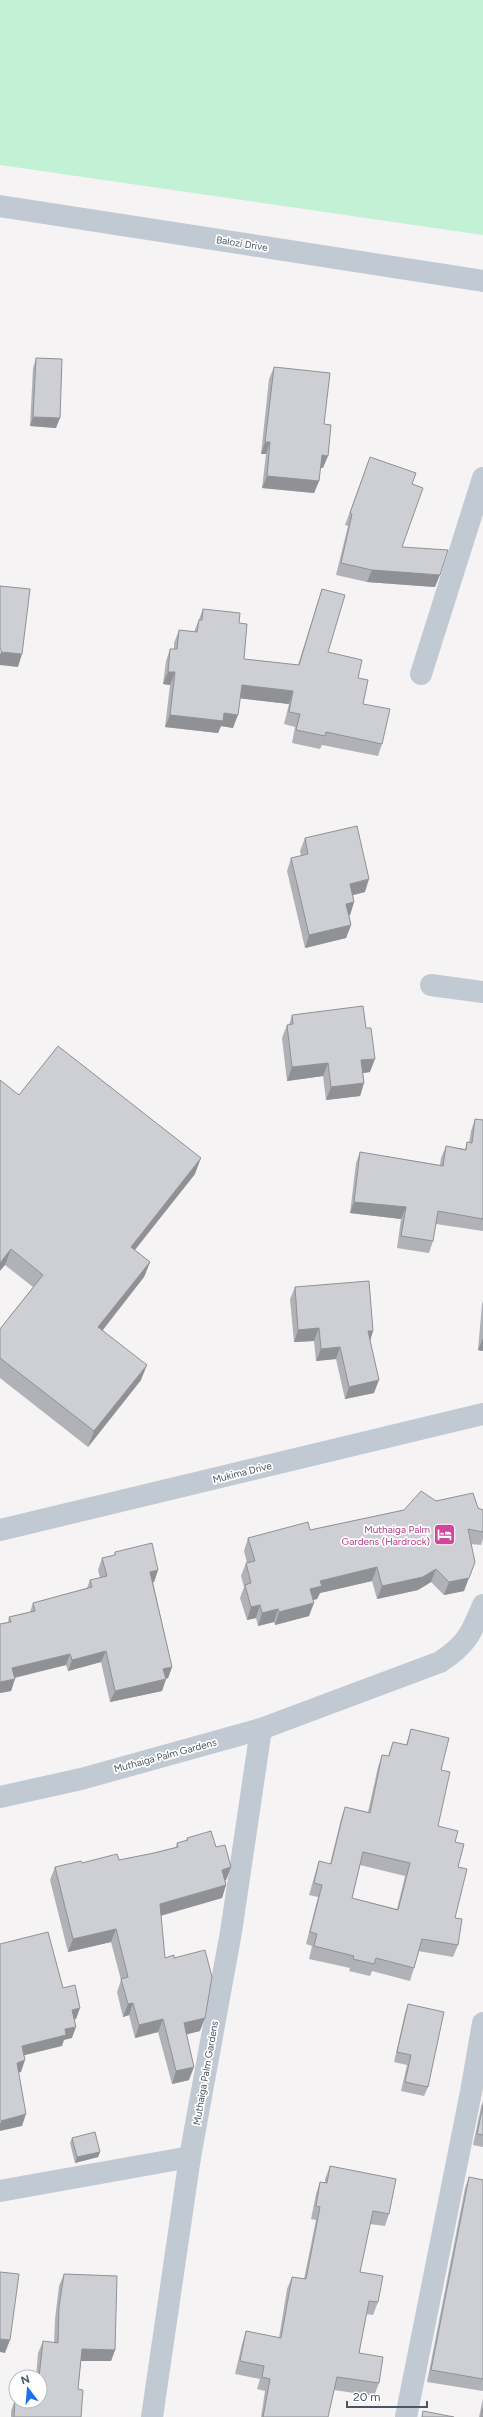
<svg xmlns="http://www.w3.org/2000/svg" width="483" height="2417" font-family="Figtree,sans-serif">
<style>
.green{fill:#c3f1d5}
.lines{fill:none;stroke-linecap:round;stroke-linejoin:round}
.minor{stroke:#c1cad2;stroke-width:22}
.wall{fill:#b0b2b7;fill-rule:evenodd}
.shaded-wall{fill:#909195}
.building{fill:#cdcfd5;stroke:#909195;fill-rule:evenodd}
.labels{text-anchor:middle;stroke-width:3.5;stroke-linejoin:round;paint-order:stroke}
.street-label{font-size:10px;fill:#4a5661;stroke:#fff}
.hotel-label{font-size:10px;fill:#b23c85;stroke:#fff;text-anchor:end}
</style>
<rect width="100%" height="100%" fill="#f5f3f3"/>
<polygon class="green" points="0,0 483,0 483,235 0,165"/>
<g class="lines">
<g class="minor">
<polyline points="0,206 483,281"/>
<polyline points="421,674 483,478"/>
<polyline points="431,985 483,992"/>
<polyline points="0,1530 483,1414"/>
<path d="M0,1797L81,1779L261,1729L440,1662C467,1644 471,1634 483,1605"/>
<polyline points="0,2191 190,2157"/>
<polyline points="152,2417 190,2157 231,1932 261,1729"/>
<polyline points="406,2417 471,2092 483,2023"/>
</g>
</g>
<g class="wall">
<polygon points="36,358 56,428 30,426 33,368"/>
<polygon points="274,367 324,424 323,468 320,468 319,481 314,493 262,488 266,454 261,454 269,379"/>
<polygon points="370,457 412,484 402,547 435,587 367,582 336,575 348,526 345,525"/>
<polygon points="322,589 328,652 358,678 363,704 382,744 378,756 322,745 320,749 292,743 295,727 284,724 289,704 240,698 233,728 221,726 218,733 165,727 170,685 163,684 166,661 170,649 174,649 174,643 179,630 194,632 203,609 239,623 244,659 298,665 318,601"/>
<polygon points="305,838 365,892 353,895 354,902 350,915 349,915 351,925 346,938 305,948 287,871 291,858 301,856 300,851"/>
<polygon points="292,1015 366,1028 370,1072 363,1073 364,1083 360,1096 326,1100 323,1076 287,1081 282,1038 287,1025 289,1025"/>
<polygon points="19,1095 195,1174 135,1250 150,1262 144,1277 103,1330 141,1380 88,1447 0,1378 0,1329 33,1287 5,1265"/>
<polygon points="475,1119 483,1120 483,1231 436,1224 433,1241 429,1253 397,1248 401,1219 350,1213 356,1163 360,1152 440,1165 441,1158 446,1146 465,1149 467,1142 469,1143 471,1131"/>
<polygon points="295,1287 373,1331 370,1341 374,1393 345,1399 336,1359 316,1361 314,1341 294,1342 290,1299"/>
<polygon points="483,1301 483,1351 478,1350 482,1304"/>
<polygon points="436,1501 478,1508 483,1510 483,1539 481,1545 471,1544 464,1591 444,1595 431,1582 418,1590 377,1599 372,1581 320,1593 317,1599 313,1600 309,1616 275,1625 274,1622 258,1626 256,1618 247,1620 240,1598 244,1587 241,1576 246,1563 247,1563 244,1551 248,1538 310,1530 404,1510"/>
<polygon points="115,1552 158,1570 154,1582 153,1582 172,1667 168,1678 166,1679 162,1691 110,1702 101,1662 68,1671 66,1665 15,1678 11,1691 0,1693 0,1624 8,1622 9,1617 30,1612 33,1603 87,1588 90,1580 100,1578 98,1570 102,1558 114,1555"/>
<path d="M411,1729L441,1770L438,1826L455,1842L458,1867L455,1918L458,1945L453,1957L418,1951L414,1968L410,1981L372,1971L370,1976L349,1971L350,1968L309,1959L312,1946L306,1944L318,1897L309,1895L315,1874L319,1861L330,1864L341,1819L345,1807L368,1812L378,1767L382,1755L388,1756L393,1742L406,1745ZM360,1865L405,1876L397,1909L352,1898Z"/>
<polygon points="187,1838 216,1847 231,1867 226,1880 225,1880 226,1885 222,1898 161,1916 165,1958 200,2031 187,2034 189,2080 172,2084 158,2032 135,2038 129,2015 123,2017 117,1992 121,1980 111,1942 68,1952 50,1880 55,1867 82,1863 119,1860 154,1853 176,1847 177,1843 186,1841"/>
<polygon points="408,2004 428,2087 424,2096 401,2091 407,2065 394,2062 405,2013"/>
<polygon points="483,2101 483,2147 473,2145 481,2107"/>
<polygon points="72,2138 100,2152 98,2157 75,2163 70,2143"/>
<polygon points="330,2166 389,2214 385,2226 370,2224 360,2272 378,2302 373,2315 366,2314 359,2353 379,2383 374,2396 334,2390 328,2417 261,2417 265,2391 257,2389 260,2379 235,2374 242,2344 246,2331 279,2338 287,2289 292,2277 304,2279 316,2220 311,2219 316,2194 320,2182 325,2182 325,2179"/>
<polygon points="469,2177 483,2180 483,2391 427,2382 465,2188"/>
<polygon points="64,2274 115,2350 111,2361 81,2361 78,2389 81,2417 11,2417 11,2411 15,2399 40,2401 40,2377 36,2377 38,2353 43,2341 54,2343 55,2319 59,2286"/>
<polygon points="483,2398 483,2417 479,2417"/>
</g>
<g class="shaded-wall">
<polygon points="33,417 60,418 56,428 30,426"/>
<polygon points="265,442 270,442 266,454 261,454"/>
<polygon points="322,455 328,456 323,468 317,467"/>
<polygon points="267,476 319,481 314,493 262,488"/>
<polygon points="372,570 440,575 435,587 367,582"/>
<polygon points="1,652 22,654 18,667 0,665 0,654"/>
<polygon points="168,672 175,672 170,685 163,684"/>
<polygon points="242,685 293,691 289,704 237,698"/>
<polygon points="224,713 238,715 233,728 221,726 218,733 165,727 170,715"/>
<polygon points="369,879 365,892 345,897 350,884"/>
<polygon points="354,902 350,915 341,917 346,904"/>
<polygon points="351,925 346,938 305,948 309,935"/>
<polygon points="375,1059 370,1072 357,1074 361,1060"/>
<polygon points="328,1063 323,1076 287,1081 292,1067"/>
<polygon points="364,1083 360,1096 326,1100 331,1087"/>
<polygon points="201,1158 195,1174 125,1262 131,1247"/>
<polygon points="354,1202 406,1207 401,1219 350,1213"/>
<polygon points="11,1249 5,1265 0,1271 0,1263"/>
<polygon points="150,1262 144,1277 93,1342 98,1327"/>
<polygon points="319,1328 314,1341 294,1342 298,1330"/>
<polygon points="368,1331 373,1331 369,1344"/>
<polygon points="483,1338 483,1351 478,1350"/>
<polygon points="340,1347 336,1359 316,1361 321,1349"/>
<polygon points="147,1365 141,1380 88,1447 94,1431"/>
<polygon points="379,1380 374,1393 345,1399 349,1387"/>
<polygon points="377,1567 372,1581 320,1593 317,1599 306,1602 310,1589 320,1581"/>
<polygon points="436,1569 431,1582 418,1590 377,1599 382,1586"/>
<polygon points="158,1570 154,1582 146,1584 150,1572"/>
<polygon points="469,1578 464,1591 444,1595 449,1582"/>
<polygon points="314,1603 309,1616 275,1625 279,1612"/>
<polygon points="260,1605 256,1618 247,1620 251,1607"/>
<polygon points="278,1609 274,1622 258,1626 262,1613"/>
<polygon points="106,1651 101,1662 68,1671 72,1660"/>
<polygon points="70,1654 66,1665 8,1679 12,1668"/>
<polygon points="172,1667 168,1678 159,1680 163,1669"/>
<polygon points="15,1679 11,1691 0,1693 0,1682"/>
<polygon points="166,1679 162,1691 110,1702 115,1691"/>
<polygon points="231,1867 226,1880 218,1883 222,1870"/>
<polygon points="226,1885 222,1898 155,1917 160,1904"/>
<polygon points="116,1929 111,1942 68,1952 73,1939"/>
<polygon points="133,2003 129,2015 123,2017 128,2004"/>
<polygon points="80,2008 76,2019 67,2021 72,2010"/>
<polygon points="205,2018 200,2031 180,2036 184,2023"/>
<polygon points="163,2019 158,2032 135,2038 139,2025"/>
<polygon points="76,2027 72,2038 64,2040 62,2046 17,2057 22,2046 65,2029"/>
<polygon points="25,2060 21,2072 13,2074 17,2063"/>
<polygon points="194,2067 189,2080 172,2084 176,2071"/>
<polygon points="26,2114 22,2126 0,2131 0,2123 1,2121"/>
<polygon points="100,2152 98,2157 75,2163 77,2157"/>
<polygon points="0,2339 10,2340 5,2353 0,2352"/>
<polygon points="82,2349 115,2350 111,2361 78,2361"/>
</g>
<g class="building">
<polygon points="36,358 62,359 60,418 33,417"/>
<polygon points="274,367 330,373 324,424 331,425 328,456 322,455 319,481 267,476 270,442 265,442"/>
<polygon points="370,457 416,473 412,484 423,488 402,547 448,550 440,575 372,570 341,563 352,514 350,513"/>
<polygon points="0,586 30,589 22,654 1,652 1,649 0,649"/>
<polygon points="322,589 345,595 328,652 362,660 358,678 368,680 363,704 390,709 382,744 326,732 325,736 296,730 300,714 289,712 293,691 242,685 238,715 224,713 223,721 170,715 175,672 168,672 170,649 177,649 179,630 197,632 199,620 202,620 203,609 240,613 239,623 247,624 244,659 299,665"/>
<polygon points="357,826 369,879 350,884 354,902 346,904 351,925 309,935 291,858 308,854 305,838"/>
<polygon points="363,1006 366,1028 371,1028 375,1059 361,1060 364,1083 331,1087 328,1063 292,1067 287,1025 293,1024 292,1015"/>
<polygon points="58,1046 201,1158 131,1247 150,1262 98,1327 147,1365 94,1431 0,1358 0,1329 43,1275 11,1249 0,1263 0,1080 19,1095"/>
<polygon points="475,1119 483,1120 483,1219 438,1211 433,1241 401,1236 406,1207 354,1202 360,1152 443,1166 446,1146 466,1150 467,1142 472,1143"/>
<polygon points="369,1281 373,1331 368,1331 379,1380 349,1387 340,1347 321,1349 319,1328 298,1330 295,1287"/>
<polygon points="421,1491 436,1501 473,1493 478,1508 483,1510 483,1532 468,1529 475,1562 469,1578 449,1582 436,1569 423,1577 382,1586 377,1567 320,1581 322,1586 310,1589 314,1603 279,1612 278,1609 262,1613 260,1605 251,1607 245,1585 251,1583 246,1563 255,1561 248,1538 308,1522 310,1530 404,1510"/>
<polygon points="152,1543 158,1570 150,1572 172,1667 163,1669 166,1679 115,1691 106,1651 72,1660 70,1654 12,1668 15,1679 0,1682 0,1624 11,1622 9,1617 35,1611 33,1603 92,1587 90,1580 107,1576 102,1558 115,1555 115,1552"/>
<path d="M411,1729L449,1738L441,1770L450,1772L438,1826L458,1831L455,1842L464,1844L458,1867L467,1869L455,1918L462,1919L458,1945L422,1939L414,1968L376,1958L374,1964L353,1959L354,1956L314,1946L317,1934L310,1932L322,1885L314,1883L319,1861L331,1864L345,1807L370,1813L382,1755L389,1756L393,1742L407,1745ZM363,1852L410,1863L398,1910L352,1898Z"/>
<polygon points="211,1831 216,1847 225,1845 231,1867 222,1870 226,1885 160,1904 165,1958 174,1955 174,1958 205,1950 212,1977 205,2018 184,2023 194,2067 176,2071 163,2019 139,2025 133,2003 128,2004 121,1979 128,1977 116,1929 73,1939 55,1867 81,1861 82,1863 117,1854 119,1860 154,1853 178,1847 177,1843 188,1840 187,1838"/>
<polygon points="48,1932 63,1988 75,1985 80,2008 72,2010 76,2027 65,2029 66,2035 22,2046 25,2060 17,2063 26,2114 1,2121 0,2119 0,1944"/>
<polygon points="408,2004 444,2012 428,2087 405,2082 411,2055 397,2052"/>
<polygon points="483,2105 483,2135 477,2134"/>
<polygon points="95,2132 100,2152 77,2157 72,2138"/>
<polygon points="330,2166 396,2179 389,2214 373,2211 360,2272 383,2276 378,2302 369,2301 359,2353 383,2357 379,2383 337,2377 328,2417 263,2417 270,2379 262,2377 264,2366 240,2361 246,2331 281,2338 292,2277 306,2279 320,2207 316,2206 320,2182 327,2183"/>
<polygon points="469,2177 483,2180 483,2379 431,2370"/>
<polygon points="0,2272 19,2274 10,2340 0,2339"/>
<polygon points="64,2274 117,2276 115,2350 82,2349 78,2389 83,2390 81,2417 14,2417 15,2399 16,2399 16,2401 40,2401 40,2377 39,2377 43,2341 58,2343 59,2307"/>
<polygon points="483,2408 483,2417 481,2417"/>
<polygon points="423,2411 454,2417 422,2417"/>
</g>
<defs>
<symbol id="hotel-square" viewBox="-11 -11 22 22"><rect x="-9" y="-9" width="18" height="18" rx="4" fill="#d1479c" stroke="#fff"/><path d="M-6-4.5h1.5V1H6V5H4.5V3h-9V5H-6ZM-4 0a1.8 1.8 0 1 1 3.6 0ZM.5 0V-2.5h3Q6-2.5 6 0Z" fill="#fff"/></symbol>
</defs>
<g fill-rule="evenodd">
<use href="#hotel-square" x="432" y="1522" width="25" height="25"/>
</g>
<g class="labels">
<g class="street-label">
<text transform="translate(242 243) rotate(9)" y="4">Balozi Drive</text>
<text transform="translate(242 1472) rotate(-14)" y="4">Mukima Drive</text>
<text transform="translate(165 1755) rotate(-15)" y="4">Muthaiga Palm Gardens</text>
<text transform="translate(205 2073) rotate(-80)" y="4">Muthaiga Palm Gardens</text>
</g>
<g class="hotel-label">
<text x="430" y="1533">Muthaiga Palm<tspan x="430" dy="12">Gardens (Hardrock)</tspan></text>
</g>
</g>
<g transform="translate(28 2389) rotate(344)"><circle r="19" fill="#ffffff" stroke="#b7bbc0"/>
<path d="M0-3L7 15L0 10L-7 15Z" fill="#1a73e8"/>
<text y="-6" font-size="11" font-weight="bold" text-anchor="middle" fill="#4a5661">N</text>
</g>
<path d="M347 2401v6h80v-6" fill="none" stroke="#4a5661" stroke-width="2"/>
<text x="353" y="2401" font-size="12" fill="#4a5661" stroke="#ffffff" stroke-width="3" paint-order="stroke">20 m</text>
</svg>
